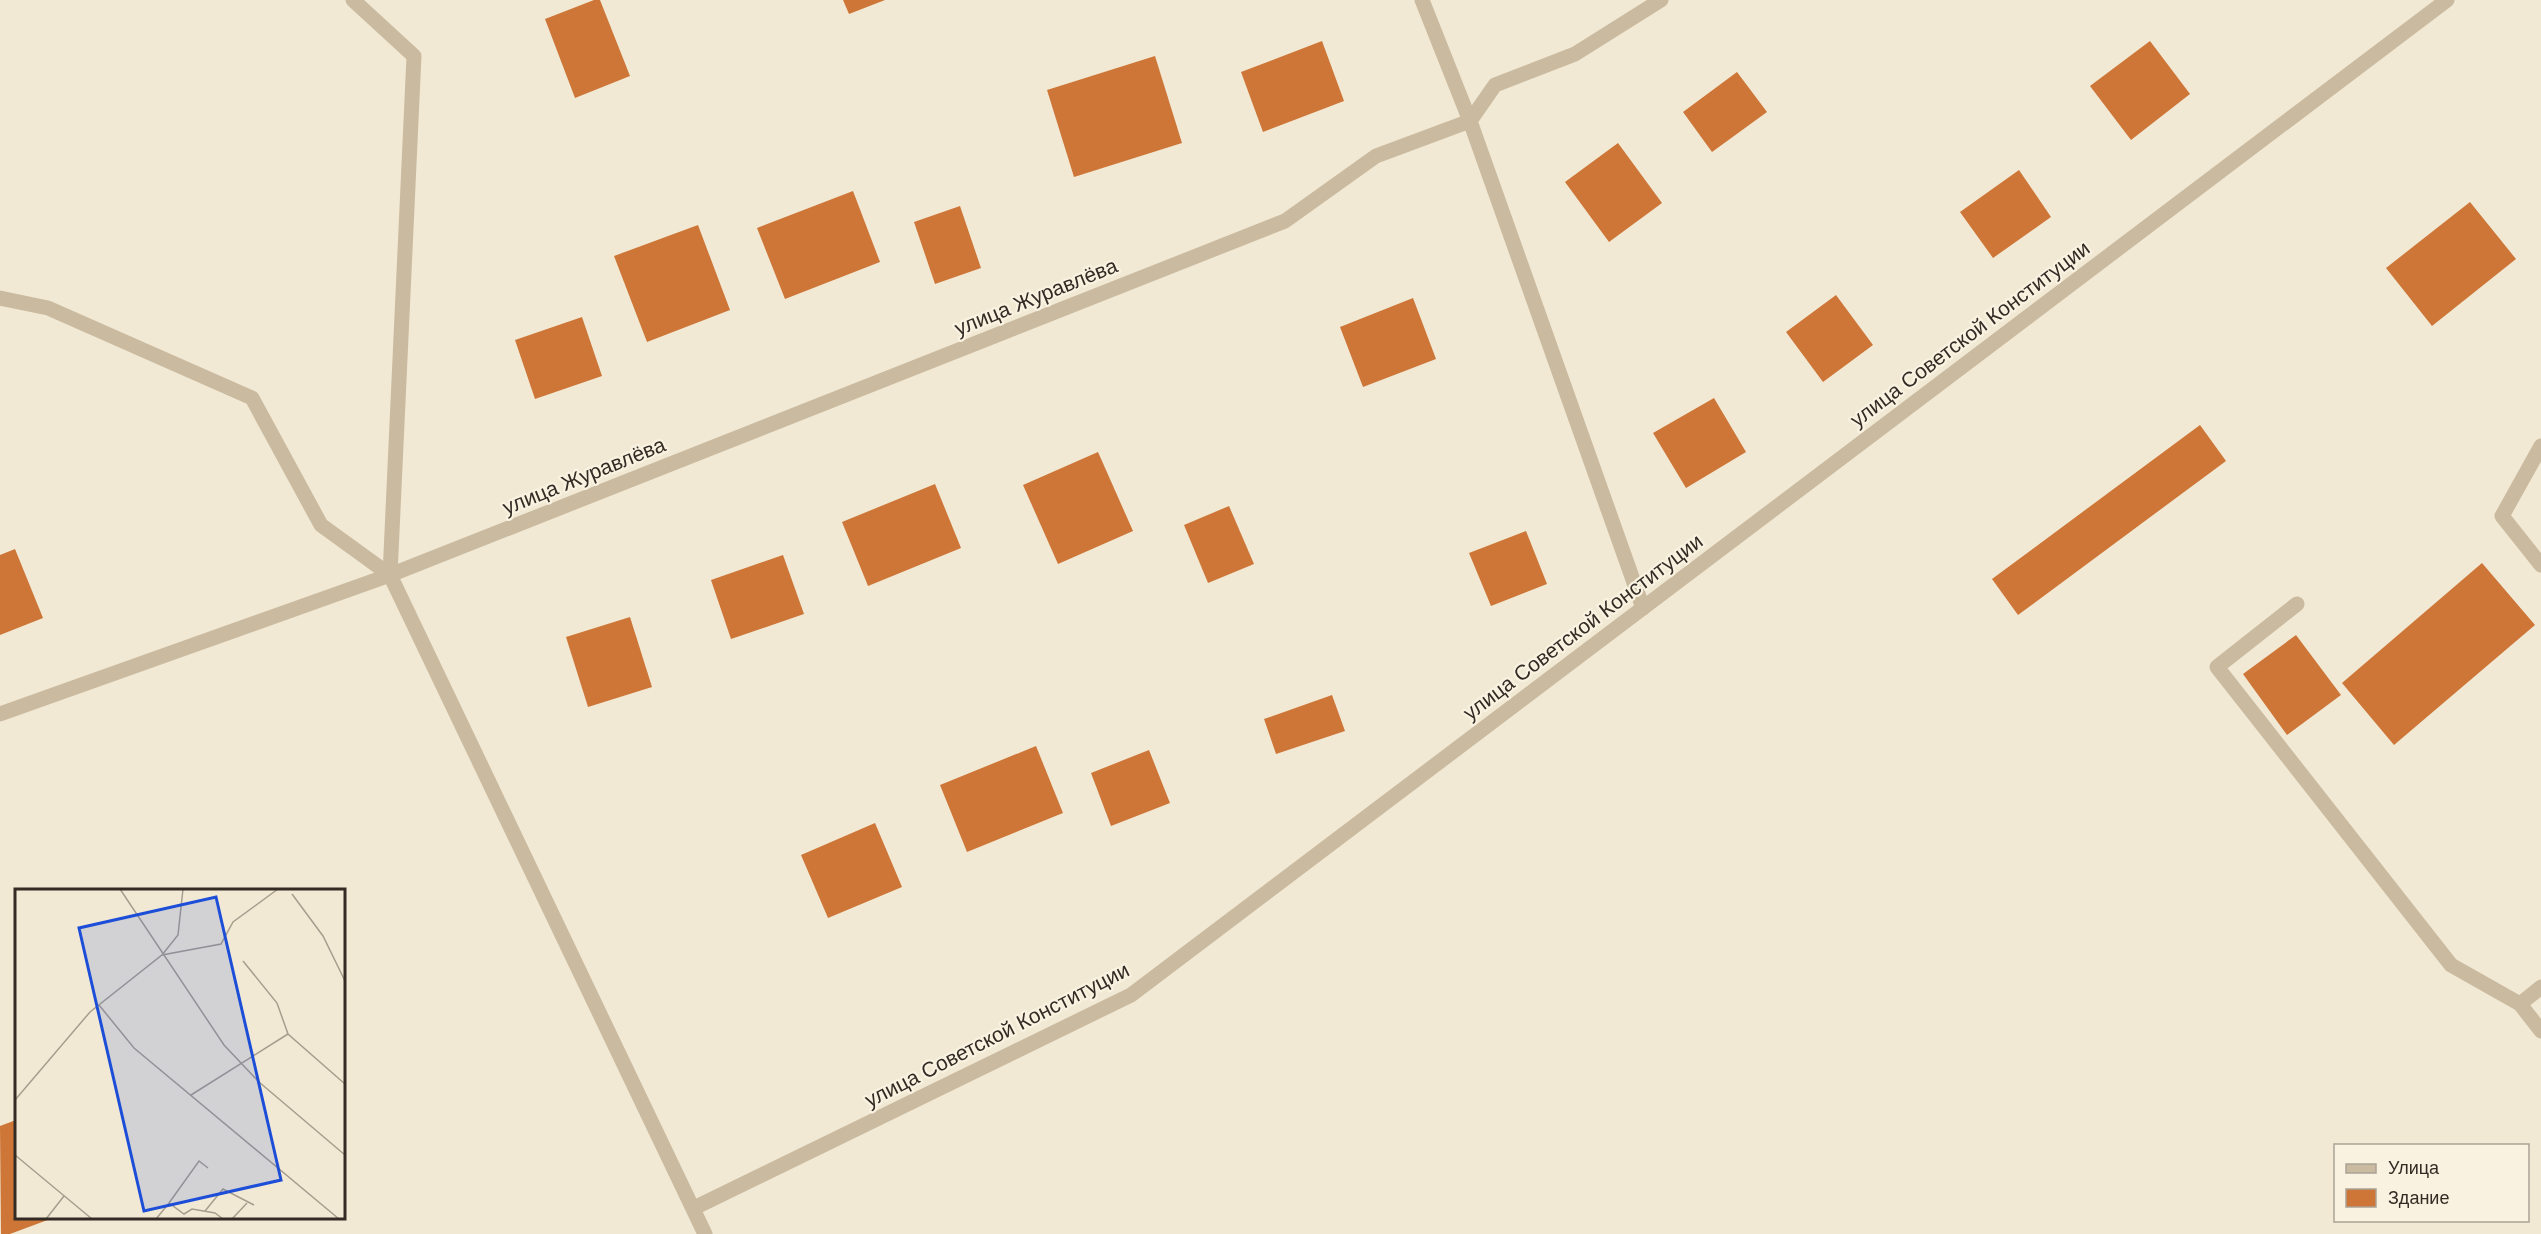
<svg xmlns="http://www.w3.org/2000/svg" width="2541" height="1234" font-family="'DM Sans',sans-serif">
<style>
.building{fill:#cd7637}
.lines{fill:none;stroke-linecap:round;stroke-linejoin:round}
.service{stroke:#cabba0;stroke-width:15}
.minor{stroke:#cabba0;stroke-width:15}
.labels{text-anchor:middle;stroke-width:4.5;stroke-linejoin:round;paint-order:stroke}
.street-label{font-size:21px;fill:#332b24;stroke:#faf2e1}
.inset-road{fill:none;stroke:#a69d8e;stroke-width:1.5}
.view{fill:#1d4ed8;fill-opacity:0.15;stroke:#1d4ed8;stroke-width:3}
.inset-edge{fill:none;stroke:#332b24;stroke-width:3}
</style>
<rect width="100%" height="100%" fill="#f2e9d5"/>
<g class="building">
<polygon points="594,0 600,0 630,76 575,98 545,19"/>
<polygon points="843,0 885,0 849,14"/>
<polygon points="1322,41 1344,101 1263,132 1241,72"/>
<polygon points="2150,41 2190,94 2131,140 2090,86"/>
<polygon points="1155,56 1182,143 1074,177 1047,90"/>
<polygon points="1737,72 1767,112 1712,152 1683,112"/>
<polygon points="1618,143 1662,203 1609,242 1565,182"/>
<polygon points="2019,170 2051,217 1993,258 1960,212"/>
<polygon points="853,191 880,262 785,299 757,228"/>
<polygon points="2470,202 2516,259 2432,326 2386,268"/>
<polygon points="960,206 981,268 935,284 914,222"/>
<polygon points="698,225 730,310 647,342 614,256"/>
<polygon points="1836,295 1873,345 1823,382 1786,332"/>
<polygon points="1413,298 1436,359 1363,387 1340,327"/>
<polygon points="582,317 602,376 535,399 515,340"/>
<polygon points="1714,398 1746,452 1686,488 1653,433"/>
<polygon points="2200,425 2226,461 2018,615 1992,579"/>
<polygon points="1098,452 1133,531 1058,564 1023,485"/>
<polygon points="935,484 961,548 868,586 842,522"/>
<polygon points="1229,506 1254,564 1208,583 1184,525"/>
<polygon points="1526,531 1547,584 1491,606 1469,553"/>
<polygon points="15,549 43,618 0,635 0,555"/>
<polygon points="783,555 804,614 731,639 711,580"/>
<polygon points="2482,563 2535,625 2394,745 2342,683"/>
<polygon points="630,617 652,687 588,707 566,637"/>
<polygon points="2296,635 2341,695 2287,735 2243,674"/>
<polygon points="1332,695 1345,731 1276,754 1264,719"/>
<polygon points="1036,746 1063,813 967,852 940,785"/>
<polygon points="1149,750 1170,803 1111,826 1091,773"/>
<polygon points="875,823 902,887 828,918 801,855"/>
<polygon points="16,1120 16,1218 53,1218 10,1234 1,1234 0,1126"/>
</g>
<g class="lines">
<g class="service">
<polyline points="2541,446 2502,516 2541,565"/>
<polyline points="2297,604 2217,667 2451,965 2520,1004"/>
<polyline points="2541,987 2520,1004 2541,1031"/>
</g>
<g class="minor">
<polyline points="353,0 414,56 390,575 705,1234"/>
<polyline points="1422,0 1470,121 1643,608"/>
<polyline points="0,298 48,308 252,398 321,525 390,575"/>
<polyline points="0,714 390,575 1285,221 1376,156 1470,121 1495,85 1575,54 1661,0"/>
<polyline points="694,1208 1131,995 2447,0"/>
</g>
</g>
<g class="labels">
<g class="street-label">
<text transform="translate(1036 297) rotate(-22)" y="7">улица Журавлёва</text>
<text transform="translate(1970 334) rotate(-37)" y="7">улица Советской Конституции</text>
<text transform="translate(584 476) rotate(-22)" y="7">улица Журавлёва</text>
<text transform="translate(1583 627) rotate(-37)" y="7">улица Советской Конституции</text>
<text transform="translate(997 1035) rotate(-27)" y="7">улица Советской Конституции</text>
</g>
</g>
<g transform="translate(15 889)">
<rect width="330" height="330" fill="#f2e9d5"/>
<path class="inset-road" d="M105,0L209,156L244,193L330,266M277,5L308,47L330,92M147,66L163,46L168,0M228,72L262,114L273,145L330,195M84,116L119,159L324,330M176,206L273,145M0,211L75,123L147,66L206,55L218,33L263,0M0,266L77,330M154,314L184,272L193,279M190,322L208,300L239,316M31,330L49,307M141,330L154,314L169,325L177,320L200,324L208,330M217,330L232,314"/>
<path class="view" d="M201,8L266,291L129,322L64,39Z"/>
<rect width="330" height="330" class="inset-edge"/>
</g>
<rect x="2334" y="1144" width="195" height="78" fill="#faf2e1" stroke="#aaa295" stroke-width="1.5"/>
<rect x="2346" y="1164" width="30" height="9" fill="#cabba0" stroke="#aaa295" stroke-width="1.5"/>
<text x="2388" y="1174" font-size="18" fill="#332b24">Улица</text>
<rect x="2346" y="1189" width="30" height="18" fill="#cd7637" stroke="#aaa295" stroke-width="1.5"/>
<text x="2388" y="1204" font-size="18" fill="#332b24">Здание</text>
</svg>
